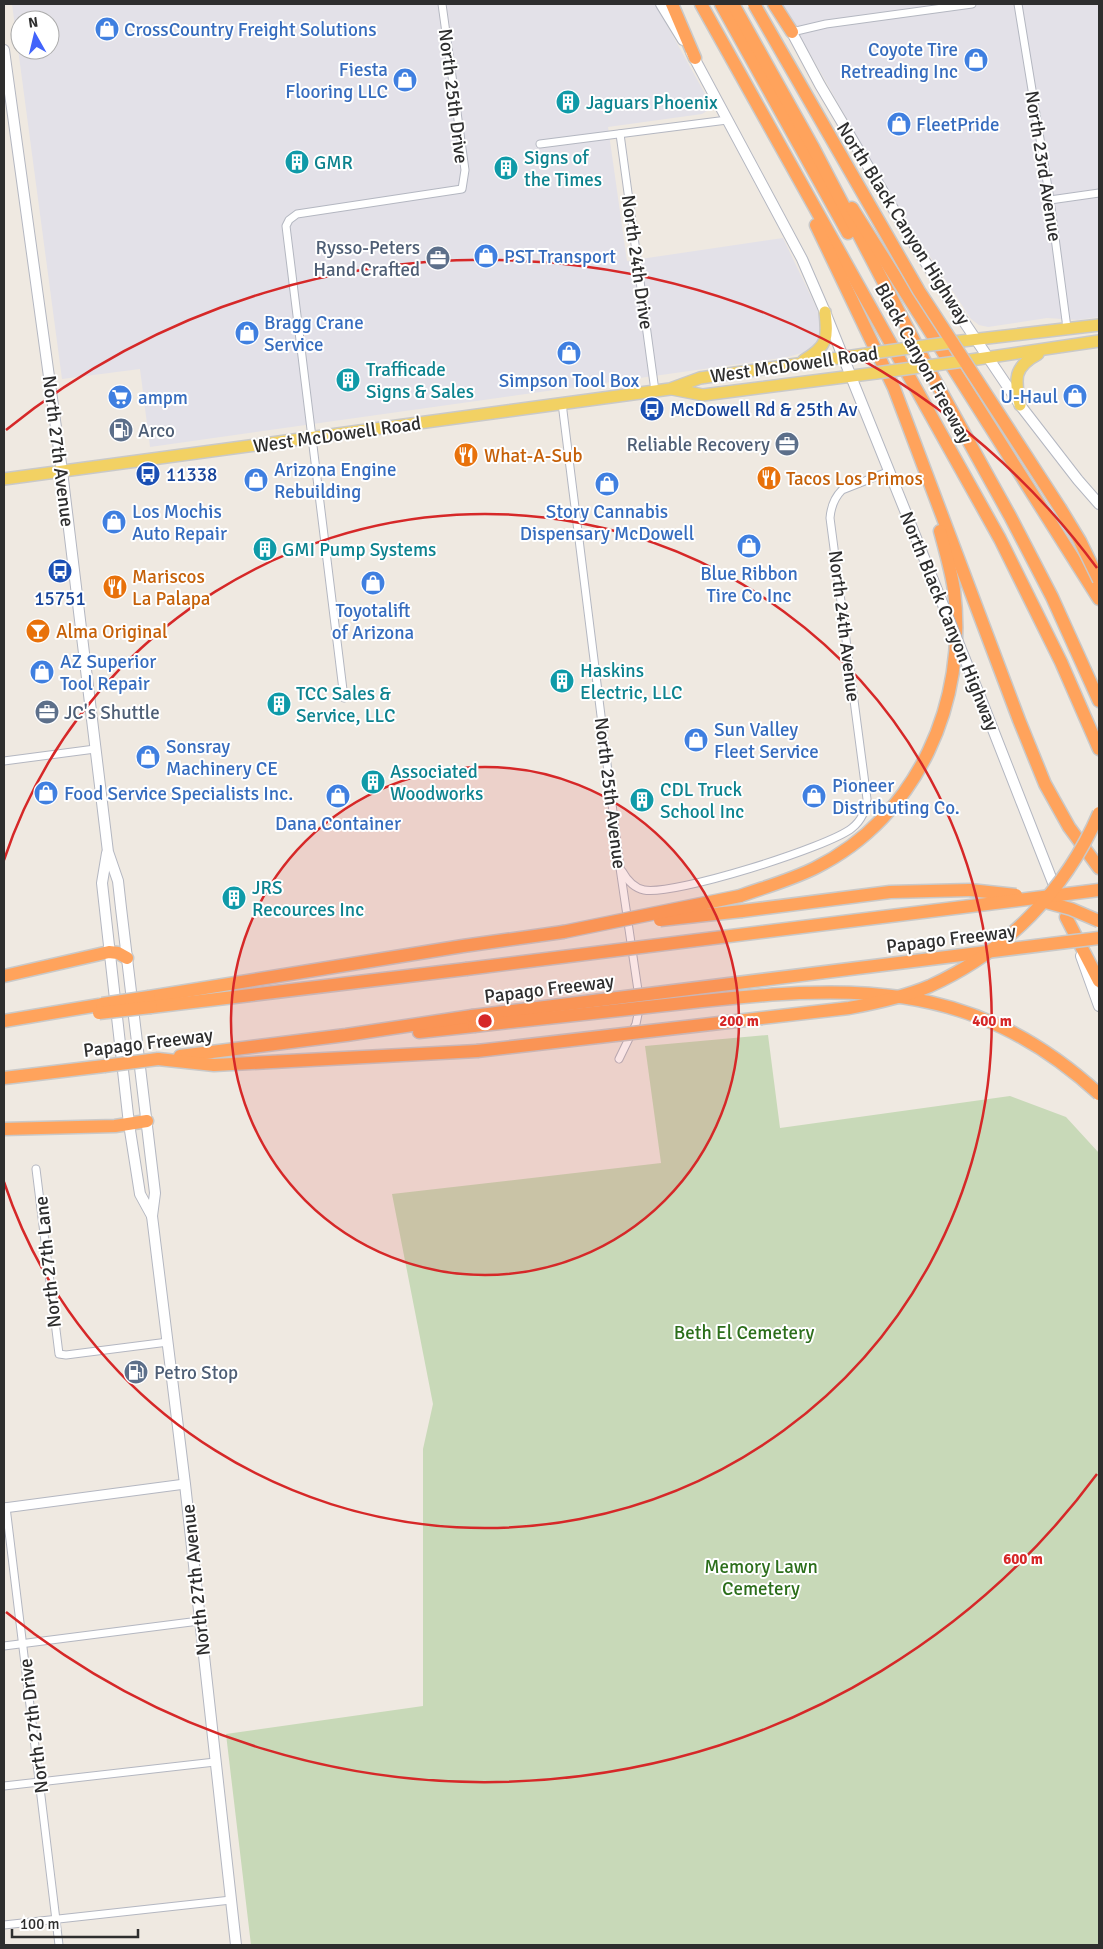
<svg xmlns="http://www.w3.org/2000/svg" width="1103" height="1949" font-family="Signika,sans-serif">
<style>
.industrial{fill:#e3e1e8;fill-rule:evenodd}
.cemetery{fill:#c8d9b8}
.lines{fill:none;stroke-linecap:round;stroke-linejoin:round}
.minor-casing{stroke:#b4b7c1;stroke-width:9}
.tertiary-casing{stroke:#b4b7c1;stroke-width:11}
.secondary-casing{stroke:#b4b7c1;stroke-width:12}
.primary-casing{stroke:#c9c9c9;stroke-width:14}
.motorway-casing{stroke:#c9c9c9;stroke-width:15}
.minor{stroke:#fff;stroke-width:7}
.tertiary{stroke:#fff;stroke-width:9}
.secondary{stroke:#fff;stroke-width:10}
.primary{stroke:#f2d163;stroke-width:11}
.motorway{stroke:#ffa35c;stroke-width:12}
.secondary-bridge-casing{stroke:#b4b7c1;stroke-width:12;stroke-linecap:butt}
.primary-bridge-casing{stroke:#c9c9c9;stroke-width:14;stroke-linecap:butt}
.motorway-bridge-casing{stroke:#c9c9c9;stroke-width:15;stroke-linecap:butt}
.secondary-bridge{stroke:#fff;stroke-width:10}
.primary-bridge{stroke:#f2d163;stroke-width:11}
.motorway-bridge{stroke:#ffa35c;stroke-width:12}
.ring{fill:none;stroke:#d62828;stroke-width:2.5}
.labels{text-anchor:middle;stroke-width:4;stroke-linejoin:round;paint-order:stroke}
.shop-label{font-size:19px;fill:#366cbe;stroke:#fff;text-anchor:start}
.street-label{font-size:19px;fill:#2e2e2e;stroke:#fff}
.culture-label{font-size:19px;fill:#0d838f;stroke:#fff;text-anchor:start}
.service-label{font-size:19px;fill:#4e5e75;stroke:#fff;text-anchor:start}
.transit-label{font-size:19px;fill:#164399;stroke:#fff;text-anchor:start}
.food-label{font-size:19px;fill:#c56008;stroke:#fff;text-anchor:start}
.park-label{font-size:19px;fill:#2c6e1b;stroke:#fff}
.centre{fill:#d62828;stroke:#fff;stroke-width:2.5}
.ring-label{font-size:15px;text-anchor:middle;font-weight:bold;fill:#d62828;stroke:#fff;stroke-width:4;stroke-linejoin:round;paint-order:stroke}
</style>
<rect width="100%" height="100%" fill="#efe9e1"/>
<g class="industrial">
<path d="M12,4H655L708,99L707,111L702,114L608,127L627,261L783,238L818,311L822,323L818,339L808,351L788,357L150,447L140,369L62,379ZM20,20H50V50H20Z"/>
<polygon points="782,4 1099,4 1099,317 1078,320 1047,318 988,327 979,325 971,319 891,197"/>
</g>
<polygon class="cemetery" points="768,1035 780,1128 1010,1096 1066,1117 1099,1153 1099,1945 251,1945 226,1734 423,1706 423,1449 433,1404 392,1194 661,1163 645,1046"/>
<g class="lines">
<defs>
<g id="minor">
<polyline points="1018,4 1050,200 1067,328"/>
<polyline points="792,32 826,24 972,4"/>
<polyline points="620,134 655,391"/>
<polyline points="540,144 727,120"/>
<polyline points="1050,200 1099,193"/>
<polyline points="562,403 620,868 640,1004 636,1024 619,1059"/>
<polyline points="344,698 286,226 289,220 297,214 462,189 465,170 442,4"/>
<polyline points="4,761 95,749"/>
<path d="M622,871C627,880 634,888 644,890C673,896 829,847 852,828C862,820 865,811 867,799L830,518C831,506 834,498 842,490L890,471"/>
<polyline points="36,1169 59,1354 66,1355 168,1342"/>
<polyline points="6,1507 59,1945"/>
<polyline points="4,1646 199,1621"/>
<polyline points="4,1786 215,1762"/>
<polyline points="4,1925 231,1900"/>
</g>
<polyline id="tertiary" points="4,1508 185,1484"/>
<g id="secondary">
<polyline points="661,4 683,40"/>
<polyline points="789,27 820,85 914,244 950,301 1020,405 1078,480 1099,504"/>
<polyline points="4,50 62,471 108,852 118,881 121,908 155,1193 152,1216 185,1484 236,1945"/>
<polyline points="691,52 802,259 825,312 931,575"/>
<polyline points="981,699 1057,893"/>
<polyline points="107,853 102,883 129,1124 140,1194 152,1216"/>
<polyline points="1081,956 1099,1006"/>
</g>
<g id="primary">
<polyline points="953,342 1099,325"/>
<path d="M804,360C828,346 828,338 825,312"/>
<polyline points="964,361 1099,341"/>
<polyline points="672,389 703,395 876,373"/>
<path d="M1020,405C1015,379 1013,367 1038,354"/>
<polyline points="4,479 670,389 700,378 866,354"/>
</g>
<g id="motorway">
<polyline points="672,4 695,58"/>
<polyline points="701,4 1000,539 1061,662 1099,749"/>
<polyline points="721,4 848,233"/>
<polyline points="733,4 814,149 933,377 1010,516 1052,597 1099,701"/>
<polyline points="774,4 792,32"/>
<polyline points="852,208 1099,599"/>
<polyline points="816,225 894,388 1019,720 1045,784 1069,827 1099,868"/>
<path d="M740,896C765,887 791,880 815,868C918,817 968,701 954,590C951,570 945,550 940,531"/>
<polyline points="742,911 890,892 970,890"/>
<polyline points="1066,917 1099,981"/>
<polyline points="4,976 109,952 118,953 127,958"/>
<polyline points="149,997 463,946 563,932"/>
<polyline points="151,1007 466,969"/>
<polyline points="4,1021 99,1005"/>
<polyline points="419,1032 474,1026"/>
<polyline points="180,1056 346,1035 472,1016"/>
<polyline points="158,1059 214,1065 477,1051"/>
<polyline points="4,1078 104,1066"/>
<polyline points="4,1129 115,1126 147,1121"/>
</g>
</defs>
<use href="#minor" class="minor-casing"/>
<use href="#tertiary" class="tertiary-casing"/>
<use href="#secondary" class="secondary-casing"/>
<use href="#primary" class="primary-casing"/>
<use href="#motorway" class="motorway-casing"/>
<use href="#minor" class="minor"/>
<use href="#tertiary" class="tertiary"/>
<use href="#secondary" class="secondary"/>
<use href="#primary" class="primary"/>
<use href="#motorway" class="motorway"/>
<defs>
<polyline id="secondary-bridge" points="931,575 981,699"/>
<g id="primary-bridge">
<polyline points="866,354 953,342"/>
<polyline points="876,373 964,361"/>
</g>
<g id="motorway-bridge">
<polyline points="754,4 919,291 1060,508 1080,541 1099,580"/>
<polyline points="970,890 1016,895"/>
<polyline points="1038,900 1071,909 1099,921"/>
<polyline points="660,920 742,911"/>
<polyline points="563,932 740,896"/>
<polyline points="466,969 1099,890"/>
<polyline points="102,1004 149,997"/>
<polyline points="99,1013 151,1007"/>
<polyline points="472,1016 1099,938"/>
<path d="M474,1026C544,1018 614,1011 684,1003C847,985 970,976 1099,1094"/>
<path d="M477,1051L849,1008C876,1003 904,997 930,986C1007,951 1066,890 1099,813"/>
<polyline points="104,1066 158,1059"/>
</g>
</defs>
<use href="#secondary-bridge" class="secondary-bridge-casing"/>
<use href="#primary-bridge" class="primary-bridge-casing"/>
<use href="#motorway-bridge" class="motorway-bridge-casing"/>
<use href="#secondary-bridge" class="secondary-bridge"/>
<use href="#primary-bridge" class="primary-bridge"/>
<use href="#motorway-bridge" class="motorway-bridge"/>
</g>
<circle cx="485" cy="1021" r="254" fill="#d62828" fill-opacity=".12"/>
<g class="ring">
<circle cx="485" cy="1021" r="254"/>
<path d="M4 860A507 507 0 1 1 4 1182"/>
<path d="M1097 1474A761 761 0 0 1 6 1612M6 430A761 761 0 0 1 1097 568"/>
</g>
<defs>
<symbol id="shop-disc" viewBox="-11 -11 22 22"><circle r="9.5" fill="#3f7fe0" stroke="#fff"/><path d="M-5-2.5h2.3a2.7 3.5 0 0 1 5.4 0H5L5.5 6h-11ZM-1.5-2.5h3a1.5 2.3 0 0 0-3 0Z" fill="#fff"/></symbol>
<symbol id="building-disc" viewBox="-11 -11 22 22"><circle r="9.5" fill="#0f9aa8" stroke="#fff"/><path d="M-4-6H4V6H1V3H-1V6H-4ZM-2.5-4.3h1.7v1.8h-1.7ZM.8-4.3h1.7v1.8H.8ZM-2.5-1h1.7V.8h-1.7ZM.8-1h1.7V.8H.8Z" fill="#fff"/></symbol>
<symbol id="office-disc" viewBox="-11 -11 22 22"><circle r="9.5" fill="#5c6f8a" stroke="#fff"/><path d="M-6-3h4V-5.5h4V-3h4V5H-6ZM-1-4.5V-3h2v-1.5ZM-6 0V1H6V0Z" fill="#fff"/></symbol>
<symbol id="supermarket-disc" viewBox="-11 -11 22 22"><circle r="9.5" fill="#3f7fe0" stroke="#fff"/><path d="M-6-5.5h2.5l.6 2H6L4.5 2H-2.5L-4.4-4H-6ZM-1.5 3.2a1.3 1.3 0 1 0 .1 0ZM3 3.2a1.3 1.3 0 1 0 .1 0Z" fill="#fff"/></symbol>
<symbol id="bus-disc" viewBox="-11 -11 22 22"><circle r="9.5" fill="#1a4fb4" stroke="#fff"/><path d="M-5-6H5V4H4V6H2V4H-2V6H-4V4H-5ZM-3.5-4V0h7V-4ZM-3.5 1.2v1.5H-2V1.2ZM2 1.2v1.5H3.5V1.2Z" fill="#fff"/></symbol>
<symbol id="fuel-disc" viewBox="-11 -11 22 22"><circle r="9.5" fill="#5c6f8a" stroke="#fff"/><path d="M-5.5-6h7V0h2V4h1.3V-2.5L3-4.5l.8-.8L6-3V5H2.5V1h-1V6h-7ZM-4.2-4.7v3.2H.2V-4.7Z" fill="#fff"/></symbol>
<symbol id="restaurant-disc" viewBox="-11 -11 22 22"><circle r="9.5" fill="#e8710a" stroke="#fff"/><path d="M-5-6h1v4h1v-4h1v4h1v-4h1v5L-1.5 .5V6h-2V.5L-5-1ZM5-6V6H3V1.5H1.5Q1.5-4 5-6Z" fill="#fff"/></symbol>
<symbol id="bar-disc" viewBox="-11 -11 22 22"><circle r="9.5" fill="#e8710a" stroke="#fff"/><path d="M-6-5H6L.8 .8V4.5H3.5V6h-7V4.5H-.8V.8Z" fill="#fff"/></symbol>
</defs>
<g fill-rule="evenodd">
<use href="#shop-disc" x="93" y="15" width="28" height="28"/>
<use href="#shop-disc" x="962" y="46" width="28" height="28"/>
<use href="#shop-disc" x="391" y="66" width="28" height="28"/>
<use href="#building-disc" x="554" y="88" width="28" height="28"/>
<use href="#shop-disc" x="885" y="110" width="28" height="28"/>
<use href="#building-disc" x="283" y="148" width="28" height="28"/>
<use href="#building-disc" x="492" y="154" width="28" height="28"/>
<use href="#shop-disc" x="472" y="242" width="28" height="28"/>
<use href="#office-disc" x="424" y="244" width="28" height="28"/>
<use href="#shop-disc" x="233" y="319" width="28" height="28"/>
<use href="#shop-disc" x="555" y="339" width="28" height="28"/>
<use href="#building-disc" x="334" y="366" width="28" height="28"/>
<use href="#shop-disc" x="1061" y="382" width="28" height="28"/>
<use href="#supermarket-disc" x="106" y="383" width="28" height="28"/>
<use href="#bus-disc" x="638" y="395" width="28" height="28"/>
<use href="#fuel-disc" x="107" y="416" width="28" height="28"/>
<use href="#office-disc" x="773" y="430" width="28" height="28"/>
<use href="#restaurant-disc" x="452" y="441" width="28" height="28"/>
<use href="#bus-disc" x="134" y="460" width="28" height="28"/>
<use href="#restaurant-disc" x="755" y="464" width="28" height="28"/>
<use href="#shop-disc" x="242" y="466" width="28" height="28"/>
<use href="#shop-disc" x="593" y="470" width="28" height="28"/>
<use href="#shop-disc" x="100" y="508" width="28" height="28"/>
<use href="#shop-disc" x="735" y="532" width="28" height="28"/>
<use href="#building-disc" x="251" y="535" width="28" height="28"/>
<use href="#bus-disc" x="46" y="557" width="28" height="28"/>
<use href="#shop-disc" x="359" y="569" width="28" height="28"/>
<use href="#restaurant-disc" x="101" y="573" width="28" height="28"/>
<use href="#bar-disc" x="24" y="617" width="28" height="28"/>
<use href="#shop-disc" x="28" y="658" width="28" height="28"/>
<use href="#building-disc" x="548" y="667" width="28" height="28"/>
<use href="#building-disc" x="265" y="690" width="28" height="28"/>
<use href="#office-disc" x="33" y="698" width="28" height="28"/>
<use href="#shop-disc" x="682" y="726" width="28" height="28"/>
<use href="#shop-disc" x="134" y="743" width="28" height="28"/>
<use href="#building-disc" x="359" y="768" width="28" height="28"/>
<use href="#shop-disc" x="32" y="779" width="28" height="28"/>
<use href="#shop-disc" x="324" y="782" width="28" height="28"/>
<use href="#shop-disc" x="800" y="782" width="28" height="28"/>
<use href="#building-disc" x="628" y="786" width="28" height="28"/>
<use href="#building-disc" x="220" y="884" width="28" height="28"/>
<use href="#fuel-disc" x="122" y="1358" width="28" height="28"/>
</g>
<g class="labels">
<g class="shop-label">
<text x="124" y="36">CrossCountry Freight Solutions</text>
<text x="958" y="56" text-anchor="end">Coyote Tire<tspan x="958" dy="22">Retreading Inc</tspan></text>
<text x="388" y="76" text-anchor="end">Fiesta<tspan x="388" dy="22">Flooring LLC</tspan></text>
<text x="916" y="131">FleetPride</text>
<text x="504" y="263">PST Transport</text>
<text x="264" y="329">Bragg Crane<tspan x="264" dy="22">Service</tspan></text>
<text x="569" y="387" text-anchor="middle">Simpson Tool Box</text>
<text x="1058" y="403" text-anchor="end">U-Haul</text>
<text x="138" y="404">ampm</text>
<text x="274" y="476">Arizona Engine<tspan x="274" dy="22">Rebuilding</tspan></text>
<text x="132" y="518">Los Mochis<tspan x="132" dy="22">Auto Repair</tspan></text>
<text x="607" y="518" text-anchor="middle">Story Cannabis<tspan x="607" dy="22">Dispensary McDowell</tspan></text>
<text x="749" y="580" text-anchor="middle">Blue Ribbon<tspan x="749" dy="22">Tire Co Inc</tspan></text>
<text x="373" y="617" text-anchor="middle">Toyotalift<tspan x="373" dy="22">of Arizona</tspan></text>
<text x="60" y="668">AZ Superior<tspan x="60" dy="22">Tool Repair</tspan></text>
<text x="714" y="736">Sun Valley<tspan x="714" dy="22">Fleet Service</tspan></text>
<text x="166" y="753">Sonsray<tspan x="166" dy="22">Machinery CE</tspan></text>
<text x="832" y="792">Pioneer<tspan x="832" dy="22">Distributing Co.</tspan></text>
<text x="64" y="800">Food Service Specialists Inc.</text>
<text x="338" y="830" text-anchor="middle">Dana Container</text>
</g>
<g class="street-label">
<text transform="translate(454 96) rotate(83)" y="7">North 25th Drive</text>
<text transform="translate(1044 166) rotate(81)" y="7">North 23rd Avenue</text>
<text transform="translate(904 223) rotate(58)" y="7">North Black Canyon Highway</text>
<text transform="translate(638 262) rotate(82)" y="7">North 24th Drive</text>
<text transform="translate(924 363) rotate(61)" y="7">Black Canyon Freeway</text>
<text transform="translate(794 364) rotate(-8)" y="7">West McDowell Road</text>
<text transform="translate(337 434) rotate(-8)" y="7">West McDowell Road</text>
<text transform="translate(59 451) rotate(83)" y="7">North 27th Avenue</text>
<text transform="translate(950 621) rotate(68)" y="7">North Black Canyon Highway</text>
<text transform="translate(845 626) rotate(83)" y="7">North 24th Avenue</text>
<text transform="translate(611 793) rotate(83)" y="7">North 25th Avenue</text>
<text transform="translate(951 938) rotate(-7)" y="7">Papago Freeway</text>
<text transform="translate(549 988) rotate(-7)" y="7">Papago Freeway</text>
<text transform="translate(148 1042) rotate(-7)" y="7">Papago Freeway</text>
<text transform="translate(47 1262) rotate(-96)" y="7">North 27th Lane</text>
<text transform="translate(195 1580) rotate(-96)" y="7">North 27th Avenue</text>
<text transform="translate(33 1726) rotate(-97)" y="7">North 27th Drive</text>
</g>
<g class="culture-label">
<text x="586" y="109">Jaguars Phoenix</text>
<text x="524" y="164">Signs of<tspan x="524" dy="22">the Times</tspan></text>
<text x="314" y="169">GMR</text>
<text x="366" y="376">Trafficade<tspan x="366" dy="22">Signs &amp; Sales</tspan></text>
<text x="282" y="556">GMI Pump Systems</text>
<text x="580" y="677">Haskins<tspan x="580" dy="22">Electric, LLC</tspan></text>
<text x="296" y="700">TCC Sales &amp;<tspan x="296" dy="22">Service, LLC</tspan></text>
<text x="390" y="778">Associated<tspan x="390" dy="22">Woodworks</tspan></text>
<text x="660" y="796">CDL Truck<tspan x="660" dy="22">School Inc</tspan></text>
<text x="252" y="894">JRS<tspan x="252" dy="22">Recources Inc</tspan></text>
</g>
<g class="service-label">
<text x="420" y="254" text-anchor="end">Rysso-Peters<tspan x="420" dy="22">Hand Crafted</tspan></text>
<text x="138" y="437">Arco</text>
<text x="770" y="451" text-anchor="end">Reliable Recovery</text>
<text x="64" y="719">JC's Shuttle</text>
<text x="154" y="1379">Petro Stop</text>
</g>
<g class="transit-label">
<text x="670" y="416">McDowell Rd &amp; 25th Av</text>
<text x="166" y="481">11338</text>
<text x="60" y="605" text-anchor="middle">15751</text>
</g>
<g class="food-label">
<text x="484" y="462">What-A-Sub</text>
<text x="786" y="485">Tacos Los Primos</text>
<text x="132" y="583">Mariscos<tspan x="132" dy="22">La Palapa</tspan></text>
<text x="56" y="638">Alma Original</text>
</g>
<g class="park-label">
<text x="744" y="1339">Beth El Cemetery</text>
<text x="761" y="1573">Memory Lawn<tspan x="761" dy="22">Cemetery</tspan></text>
</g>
</g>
<circle cx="485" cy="1021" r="8" class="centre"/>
<g class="ring-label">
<text x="739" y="1026">200 m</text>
<text x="992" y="1026">400 m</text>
<text x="1023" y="1564">600 m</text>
</g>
<rect width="1103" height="1949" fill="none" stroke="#2e2e2e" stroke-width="10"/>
<g transform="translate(35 35) rotate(352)"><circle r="24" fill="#ffffff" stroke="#ababab"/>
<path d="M0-4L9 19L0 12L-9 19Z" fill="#4264fb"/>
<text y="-8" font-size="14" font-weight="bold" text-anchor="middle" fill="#2e2e2e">N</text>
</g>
<path d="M12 1929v8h126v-8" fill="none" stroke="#2e2e2e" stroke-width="2.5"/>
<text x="20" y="1929" font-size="15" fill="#2e2e2e" stroke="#ffffff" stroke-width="4" paint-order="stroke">100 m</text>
</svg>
